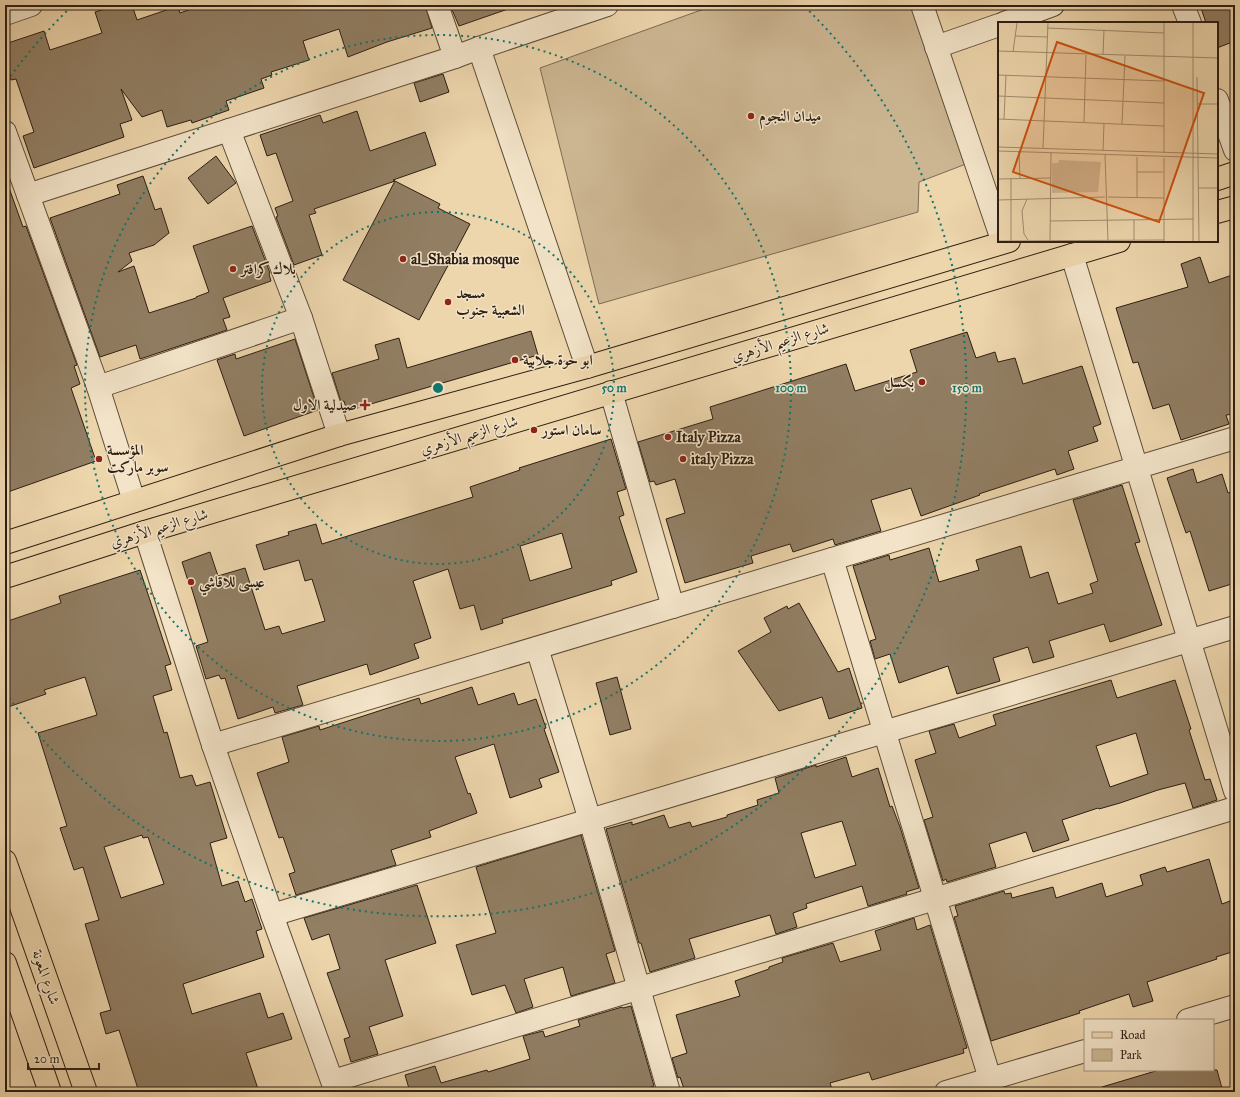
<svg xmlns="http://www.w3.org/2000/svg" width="1240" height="1097" font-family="'IM FELL Great Primer',Amiri,serif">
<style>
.green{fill:#ccb692;stroke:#7c6a52}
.building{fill:#917e63;stroke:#2d1f13;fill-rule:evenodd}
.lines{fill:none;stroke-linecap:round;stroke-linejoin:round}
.minor-casing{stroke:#5d4c39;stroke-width:24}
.tertiary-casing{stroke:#5d4c39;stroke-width:24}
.primary-casing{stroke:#2d1f13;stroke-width:24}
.trunk-casing{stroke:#2d1f13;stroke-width:24}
.minor{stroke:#f3e4c9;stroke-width:22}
.tertiary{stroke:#f3e4c9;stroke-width:22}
.primary{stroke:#edd5ac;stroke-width:22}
.trunk{stroke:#edd5ac;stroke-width:22}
.ring{fill:none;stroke:#0f766e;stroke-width:2;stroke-dasharray:2 4}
.poi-dot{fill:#8f2418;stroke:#f3e4c9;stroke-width:1.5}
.labels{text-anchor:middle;stroke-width:3;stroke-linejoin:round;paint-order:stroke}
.poi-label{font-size:15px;font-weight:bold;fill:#2d1f13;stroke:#f3e4c9;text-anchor:start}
.street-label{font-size:15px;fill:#2d1f13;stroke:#f3e4c9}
.inset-road{fill:none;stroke:#a08c6f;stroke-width:1}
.view{fill:#cc500d;fill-opacity:0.15;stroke:#cc500d;stroke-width:2}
.inset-edge{fill:none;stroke:#2d1f13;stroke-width:2}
.centre{fill:#0f766e;stroke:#f3e4c9;stroke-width:2}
.ring-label{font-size:12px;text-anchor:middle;font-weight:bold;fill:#0f766e;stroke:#f3e4c9;stroke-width:3;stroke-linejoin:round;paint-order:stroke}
</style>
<rect width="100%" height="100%" fill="#edd5ac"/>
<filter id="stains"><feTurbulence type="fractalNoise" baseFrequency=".005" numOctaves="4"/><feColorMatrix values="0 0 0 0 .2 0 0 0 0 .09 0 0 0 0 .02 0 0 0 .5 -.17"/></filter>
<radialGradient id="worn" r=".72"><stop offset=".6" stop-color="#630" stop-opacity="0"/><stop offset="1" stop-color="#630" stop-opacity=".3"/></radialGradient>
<polygon class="green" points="715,5 911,5 966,164 919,182 918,212 599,304 540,68"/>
<g class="building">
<polygon points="117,5 132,5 137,20 178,6 180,13 202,5 425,5 432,28 387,42 348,57 339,29 303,41 309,60 271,72 272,75 261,79 264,88 226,101 229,110 192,123 191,120 167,127 162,110 142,117 121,89 132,120 120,124 124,137 34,168 23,136 34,132 16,79 11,80 5,64 5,44 44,31 50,50 102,33 95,12"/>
<polygon points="450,5 510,5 511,8 459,26"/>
<polygon points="1200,5 1235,5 1235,41 1217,48 1217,23 1206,23"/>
<polygon points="443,74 449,92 420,102 414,83"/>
<polygon points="357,111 370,151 425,132 436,165 393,180 440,204 438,208 470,224 419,320 343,280 395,181 314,209 316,213 309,215 322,255 294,265 276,217 278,216 275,208 293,201 276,153 267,156 260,135 320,115 323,123"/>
<polygon points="216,156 236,183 208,204 188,178"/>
<polygon points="143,176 155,210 161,208 169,233 154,245 129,253 132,261 118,272 134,266 149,313 196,298 196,297 209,292 193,246 252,226 270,273 269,274 271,281 223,298 230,317 223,319 227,330 140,359 136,345 100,357 50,218 120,194 117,185"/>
<polygon points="5,185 8,185 23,227 26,226 77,365 74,366 80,384 71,388 96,461 5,493"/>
<polygon points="1200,257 1209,283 1235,274 1235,414 1226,415 1229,424 1181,440 1169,404 1153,409 1138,362 1133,363 1116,308 1188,287 1181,264"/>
<polygon points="531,331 538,355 347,411 344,401 341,402 332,373 379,359 375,345 399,338 407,368"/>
<polygon points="967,332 976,358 995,352 998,362 1015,358 1023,384 1082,366 1101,424 1093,427 1098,441 1068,451 1074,469 1057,475 1055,469 979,494 980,495 921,516 911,488 871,500 881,531 835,545 833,539 793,552 790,544 751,556 753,563 685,583 666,519 685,513 675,479 656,485 654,481 650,482 638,442 713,419 710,407 846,364 855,391 917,372 910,350"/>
<polygon points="295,339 318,410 244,436 217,360 235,354 236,359"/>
<path d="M611,439L626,489L617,492L624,515L619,517L637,572L611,581L612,585L502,619L503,623L481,630L474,605L460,609L448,569L413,581L431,638L414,644L419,658L370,675L367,664L297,686L303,705L275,713L273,707L238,719L225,678L221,679L219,675L206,679L196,646L208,642L190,583L189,584L182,562L210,552L218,576L245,568L265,630L279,626L282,634L325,621L312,579L305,581L299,560L264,570L256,545L289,535L288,532L316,524L322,544L473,497L470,487L520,470L519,468ZM562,533L572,568L530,581L520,546Z"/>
<polygon points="1193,469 1197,483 1222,474 1228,493 1235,491 1235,583 1209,591 1190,531 1186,533 1167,478"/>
<polygon points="1122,485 1140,542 1135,543 1162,625 1110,642 1104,624 1049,641 1054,657 1033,663 1028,647 993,658 1000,681 957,694 948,666 899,683 890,654 875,659 870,641 876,639 853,566 889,555 890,560 929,548 939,582 979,570 976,560 1021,546 1030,578 1048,572 1058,604 1093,593 1090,584 1098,581 1073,500"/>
<path d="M140,570L171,664L165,666L172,690L153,696L164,733L167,732L180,778L192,775L196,786L210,782L227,838L210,843L222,886L238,881L245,902L252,899L262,929L256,931L264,957L183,984L192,1014L260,993L268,1018L283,1013L292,1039L246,1053L259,1092H139L119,1030L106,1034L100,1013L111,1010L85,924L99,920L83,867L74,870L60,828L67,826L38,733L97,715L85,677L44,690L46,694L5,708V622L61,603L59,596ZM142,835L143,838L148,837L164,884L121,898L104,847Z"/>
<polygon points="799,603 838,672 849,668 862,708 829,719 822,697 779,711 738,651 771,632 764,618 787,606 788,609"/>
<polygon points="617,677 631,729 610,735 596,683"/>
<path d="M1111,680L1117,698L1175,680L1191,729L1189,730L1205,780L1210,779L1217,800L1193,808L1185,783L1158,790L1120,803L1099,809L1098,808L1062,820L1069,840L1033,852L1026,832L989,844L996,867L947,882L946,879L943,881L924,820L933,817L915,760L936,753L929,731L954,724L959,738L996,725L993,715ZM1136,733L1148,774L1110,787L1096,746Z"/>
<polygon points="472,687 478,705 514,693 518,705 536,699 546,728 544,729 559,772 539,779 542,787 510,798 494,744 455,757 468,794 470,793 477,813 429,831 431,837 391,850 396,865 296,895 289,874 295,872 283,837 279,838 257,773 289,762 282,737 319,726 320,730 419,698 421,704"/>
<path d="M846,757L852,777L878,768L890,807L892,806L900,827L919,888L906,892L907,894L868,906L862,886L806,904L807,908L793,913L797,927L776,934L770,915L689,939L695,958L650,972L641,943H639L606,829L632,822V825L664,815L669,828L690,822L692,827L727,817V815L758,805L757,800L779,793L775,778L816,765V767ZM842,821L856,865L815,878L801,833Z"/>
<polygon points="581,835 615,951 606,954 615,983 571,996 563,967 524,979 533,1007 516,1013 505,985 472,995 456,945 496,933 476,867"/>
<polygon points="1209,859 1222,904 1230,901 1235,917 1235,951 1216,957 1217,959 1147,982 1153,1001 1133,1007 1129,994 1079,1011 1080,1013 991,1041 954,917 958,916 955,906 1004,891 1005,894 1011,893 1012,898 1053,887 1056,898 1102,883 1106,897 1143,885 1140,875 1165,867 1167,872"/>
<polygon points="417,885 436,943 385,960 403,1016 369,1027 378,1054 351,1062 344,1039 350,1037 327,973 340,969 329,934 312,940 304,918"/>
<polygon points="914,918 917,930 930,925 967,1048 963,1049 964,1053 872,1080 869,1072 830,1083 833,1092 685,1092 680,1077 678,1078 672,1058 687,1053 676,1015 740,996 735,981 769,969 769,967 783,962 782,958 833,943 840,962 881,950 875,931"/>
<polygon points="631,1006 654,1086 638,1092 410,1092 405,1075 435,1066 441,1083 487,1070 488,1072 530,1059 523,1036 543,1031 545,1037 580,1026 578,1020 622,1007 623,1008"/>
<polygon points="1159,1070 1217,1070 1223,1092 1103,1092 1102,1087"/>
</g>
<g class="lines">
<defs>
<g id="minor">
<polyline points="437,5 455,57 479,48 587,367"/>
<polyline points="922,5 999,231"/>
<polyline points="1183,5 1190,23"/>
<polyline points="5,14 31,5"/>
<polyline points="1004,23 1053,5"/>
<polyline points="936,47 999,25"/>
<polyline points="479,48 607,5"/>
<polyline points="1217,100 1235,150"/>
<polyline points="229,130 301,318 339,435"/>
<polyline points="5,132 98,387 134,501"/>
<polyline points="28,195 455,57"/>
<polyline points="1072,255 1235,791"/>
<polyline points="98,387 301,318"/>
<polyline points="611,392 673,607"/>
<polyline points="145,532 213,745 272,915 336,1092"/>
<polyline points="832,559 990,1079"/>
<polyline points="537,648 590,820 669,1092"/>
<polyline points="213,745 1235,438"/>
<polyline points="272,915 1235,627"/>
<polyline points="333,1081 1235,808"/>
</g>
<g id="tertiary">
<polyline points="1188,1020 1235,1006"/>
<polyline points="946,1092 1085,1051"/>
</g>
<g id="primary">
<polyline points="1217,179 1235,173"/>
<polyline points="1217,212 1235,207"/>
<polyline points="5,543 339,435 587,367 1009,241"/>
<polyline points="5,577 145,532 1119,241"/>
</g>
<g id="trunk">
<polyline points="5,861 86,1092"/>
<polyline points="5,963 50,1092"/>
</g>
</defs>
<use href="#minor" class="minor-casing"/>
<use href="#tertiary" class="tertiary-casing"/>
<use href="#primary" class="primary-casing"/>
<use href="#trunk" class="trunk-casing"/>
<use href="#minor" class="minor"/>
<use href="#tertiary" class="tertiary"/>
<use href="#primary" class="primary"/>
<use href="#trunk" class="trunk"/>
</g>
<g class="ring">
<circle cx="438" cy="388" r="176"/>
<circle cx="438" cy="388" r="353"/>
<path d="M7 81A529 529 0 0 1 71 7M805 7A529 529 0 1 1 7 695"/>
</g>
<g class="poi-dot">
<circle cx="751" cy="116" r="4"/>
<circle cx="403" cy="259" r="4"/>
<circle cx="233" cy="269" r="4"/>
<circle cx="448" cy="302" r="4"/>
<circle cx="515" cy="360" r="4"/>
<circle cx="922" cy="382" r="4"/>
<path d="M363 399h4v4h4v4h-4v4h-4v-4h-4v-4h4z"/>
<circle cx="534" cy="430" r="4"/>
<circle cx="668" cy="437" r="4"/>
<circle cx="99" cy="459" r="4"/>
<circle cx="683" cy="459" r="4"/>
<circle cx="191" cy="582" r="4"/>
</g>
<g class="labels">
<g class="poi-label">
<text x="759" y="121">ميدان النجوم</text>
<text x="411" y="264">al_Shabia mosque</text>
<text x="241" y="274">بلاك كرافتر</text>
<text x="456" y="298">مسجد<tspan x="456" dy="17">الشعبية جنوب</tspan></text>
<text x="523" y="365">ابو حوة جلابية</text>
<text x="914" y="387" text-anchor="end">بكسل</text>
<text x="357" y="410" text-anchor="end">صيدلية الاول</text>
<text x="542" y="435">سامان استور</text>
<text x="676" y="442">Italy Pizza</text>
<text x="107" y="455">المؤسسة<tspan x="107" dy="17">سوبر ماركت</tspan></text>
<text x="691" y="464">italy Pizza</text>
<text x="199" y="587">عيسى للاقاشي</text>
</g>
<g class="street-label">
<text transform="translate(780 342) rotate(-17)" y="5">شارع الزعيم الأزهري</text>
<text transform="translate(469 435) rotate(-17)" y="5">شارع الزعيم الأزهري</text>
<text transform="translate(159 528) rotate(-17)" y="5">شارع الزعيم الأزهري</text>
<text transform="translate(46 977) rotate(71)" y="5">شارع المعونة</text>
</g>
</g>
<g transform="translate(998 22)">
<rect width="220" height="220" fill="#edd5ac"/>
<path d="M61,138L103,140L100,170L54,171V141H60Z" fill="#ccb692"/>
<path class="inset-road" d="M49,6L166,11M17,14L49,15M0,29L220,36M15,30L19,1M105,33L106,8M0,53L166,59M199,55L201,219M0,74L166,81M200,82H220M0,97L166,104M6,97L8,53M86,100L88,33M124,102L127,34M0,125L220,132M45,126L50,1M0,129L220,136M21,129L22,157M105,129L106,101M166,131V1M107,133L110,219M139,135V175M139,150H165M0,157L53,156M13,157V219M200,166H220M110,175L166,176M29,177L24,189L26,212L30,218M0,178L107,175M136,198V218M52,199L195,197M0,219L166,218M52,219L53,131M166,219V136M195,219V1"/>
<path class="view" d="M59,20L206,71L161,200L15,150Z"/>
<rect width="220" height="220" class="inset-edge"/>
</g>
<circle cx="438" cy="388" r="6" class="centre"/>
<g class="ring-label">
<text x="614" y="392">50 m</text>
<text x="791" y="392">100 m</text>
<text x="967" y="392">150 m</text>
</g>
<rect width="1240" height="1097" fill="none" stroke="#edd5ac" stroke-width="20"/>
<rect x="6" y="6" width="1228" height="1085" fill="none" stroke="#2d1f13" stroke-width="2"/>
<rect x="10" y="10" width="1220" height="1077" fill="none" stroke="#2d1f13"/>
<rect x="1084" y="1019" width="130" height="52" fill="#f3e4c9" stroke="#a49580"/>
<rect x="1092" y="1032" width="20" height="6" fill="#edd5ac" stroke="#a49580"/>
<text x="1120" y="1039" font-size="12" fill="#2d1f13">Road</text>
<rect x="1092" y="1049" width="20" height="12" fill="#ccb692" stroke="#a49580"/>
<text x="1120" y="1059" font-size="12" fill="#2d1f13">Park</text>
<path d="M28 1063v6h71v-6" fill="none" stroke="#2d1f13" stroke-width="2"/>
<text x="34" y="1063" font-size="12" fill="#2d1f13" stroke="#f3e4c9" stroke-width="3" paint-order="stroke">20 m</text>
<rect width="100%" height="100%" filter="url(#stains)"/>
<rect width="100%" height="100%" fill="url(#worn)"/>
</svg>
